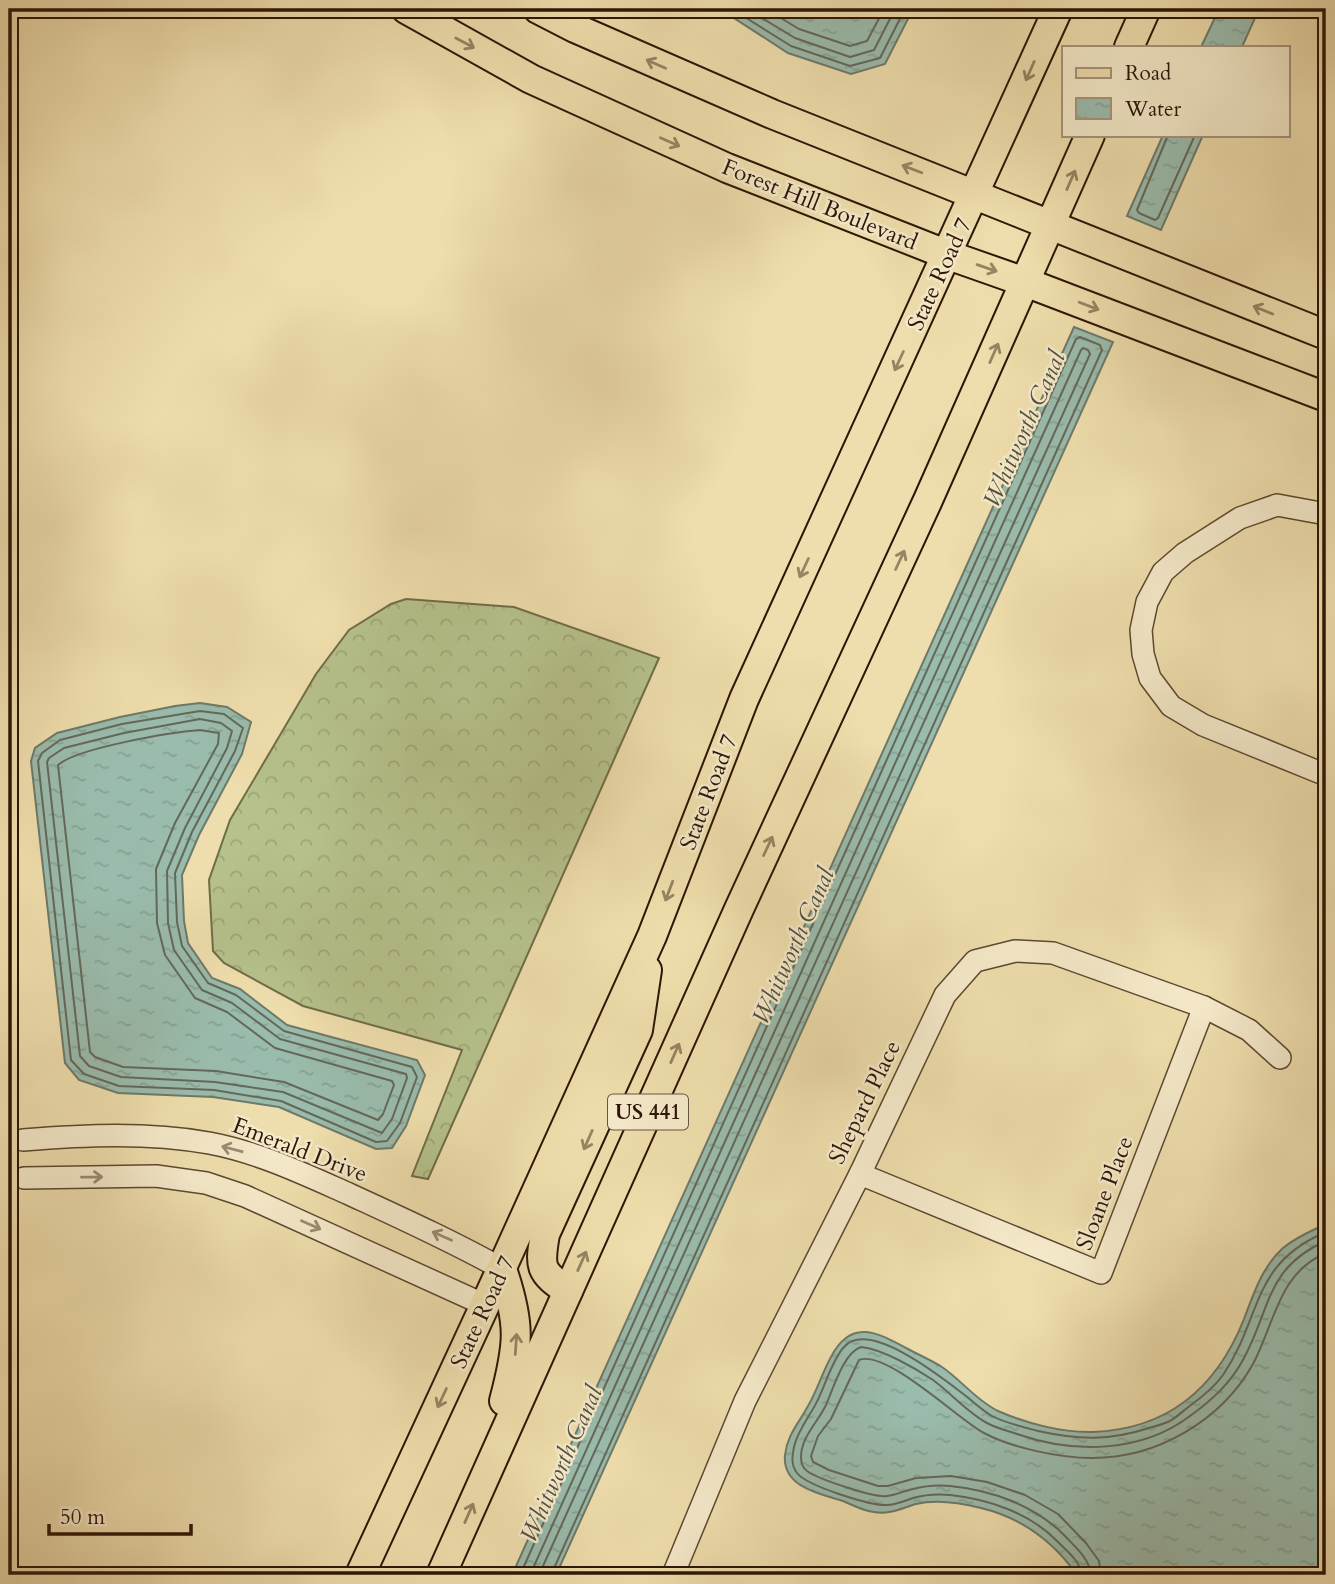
<svg xmlns="http://www.w3.org/2000/svg" width="1335" height="1584" font-family="Cardo,serif">
<style>
.forest{fill:url(#forest-crowns);stroke:#716c49;stroke-width:2}
.water{fill:url(#water-ripples);stroke:#6e796a;stroke-width:2}
.lines{fill:none;stroke-linecap:round;stroke-linejoin:round}
.shore{stroke:#63685a;stroke-width:2}
.minor-casing{stroke:#5d4730;stroke-width:24}
.major-casing{stroke:#2c1506;stroke-width:32}
.minor{stroke:#f5eaca;stroke-width:21}
.major{stroke:#efdead;stroke-width:28}
.oneway{stroke:#978462}
.oneway2{stroke:#9b8a72}
.labels{text-anchor:middle;stroke-width:5;stroke-linejoin:round;paint-order:stroke}
.shield{fill:#f5eaca;stroke:#685541;stroke-width:2}
.shield-label{font-size:21px;font-weight:bold;fill:#2c1506}
.street-label{font-size:23px;fill:#2c1506;stroke:#f5eaca}
.water-label{font-size:24px;font-style:italic;fill:#524f40;stroke:#f5eaca}
</style>
<defs>
<pattern id="forest-crowns" width="20" height="18" patternUnits="userSpaceOnUse" patternTransform="scale(1.75)"><rect width="20" height="18" fill="#b6c28c"/><path d="M2 6a3 3 0 1 1 6 0M12 15a3 3 0 1 1 6 0" fill="none" stroke="#9da677"/></pattern>
<pattern id="water-ripples" width="26" height="14" patternUnits="userSpaceOnUse" patternTransform="scale(1.75)"><rect width="26" height="14" fill="#9abcad"/><path d="M2 4q2-2 4 0t4 0M15 11q2-2 4 0t4 0" fill="none" stroke="#85a193"/></pattern>
</defs>
<rect width="100%" height="100%" fill="#efdead"/>
<filter id="stains"><feTurbulence type="fractalNoise" baseFrequency=".00286" numOctaves="4"/><feColorMatrix values="0 0 0 0 .2 0 0 0 0 .09 0 0 0 0 .02 0 0 0 .5 -.17"/></filter>
<radialGradient id="worn" r=".72"><stop offset=".6" stop-color="#630" stop-opacity="0"/><stop offset="1" stop-color="#630" stop-opacity=".3"/></radialGradient>
<polygon class="forest" points="406,599 514,607 659,658 428,1179 412,1176 462,1050 303,1006 224,963 213,951 209,880 230,820 316,674 349,630 391,604"/>
<g class="water">
<polygon points="720,9 913,9 885,64 851,74 788,53"/>
<polygon points="1219,9 1259,9 1242,47 1201,47"/>
<polygon points="1163,135 1203,135 1161,230 1127,216"/>
<polygon points="1074,327 1113,342 556,1575 512,1575"/>
<polygon points="200,703 227,707 251,722 242,754 199,835 182,875 184,921 188,943 212,978 240,989 287,1025 417,1060 425,1075 406,1126 392,1148 376,1149 279,1107 213,1097 118,1093 79,1080 65,1063 31,761 35,748 57,733 120,717 175,706"/>
<path d="M1326,1224V1575H1077C1053,1541 1022,1518 981,1508C961,1503 937,1499 916,1504C902,1508 889,1515 874,1512C863,1511 853,1505 843,1501C820,1494 782,1487 785,1455C787,1435 799,1423 808,1406C817,1391 822,1373 831,1357C851,1318 877,1332 908,1349C919,1355 931,1360 942,1367C961,1380 977,1401 998,1411C1025,1423 1063,1433 1093,1432C1169,1429 1217,1387 1244,1319C1254,1293 1262,1267 1283,1248C1296,1237 1311,1231 1326,1224Z"/>
</g>
<g class="lines">
<g class="shore">
<polyline points="732,9 791,46 850,66 880,58 905,9"/>
<polyline points="747,9 795,38 850,57 874,50 895,9"/>
<polyline points="766,9 799,29 850,46 867,41 884,9"/>
<polyline points="1168,135 1137,210 1139,213 1155,220 1158,218 1195,135"/>
<polygon points="200,711 224,714 243,728 235,751 192,832 175,873 177,922 182,946 208,983 236,995 284,1031 412,1067 417,1077 400,1123 387,1141 376,1142 281,1101 214,1090 119,1086 84,1074 71,1060 38,761 42,753 60,740 122,724"/>
<polygon points="200,719 221,723 232,731 227,748 185,828 167,871 168,923 174,950 202,990 232,1003 280,1039 406,1074 407,1078 392,1119 382,1133 283,1092 215,1082 121,1077 89,1066 80,1056 47,762 49,758 64,748 124,733"/>
<path d="M200,730L219,733L218,744L175,823L156,869L157,923L165,955L195,998L227,1012L275,1048L392,1081L394,1085L383,1114L378,1120L284,1082L216,1071L123,1067L95,1057L90,1052L58,765C77,748 172,732 200,730Z"/>
<polyline points="520,1575 1076,339 1080,337 1100,345 1102,350 551,1575"/>
<polyline points="530,1575 1081,350 1083,348 1088,350 1090,354 543,1566 542,1575"/>
<path d="M1082,1575C1080,1561 1067,1551 1057,1541C1030,1513 988,1499 950,1495C939,1494 924,1495 913,1498C904,1501 896,1505 887,1505C871,1506 807,1486 797,1473C791,1465 792,1457 794,1447C798,1428 813,1413 820,1395C827,1380 833,1359 844,1347C869,1318 945,1380 966,1396C974,1403 983,1411 992,1416C1005,1423 1023,1427 1038,1431C1079,1440 1109,1441 1149,1428C1156,1426 1164,1424 1170,1421C1177,1417 1184,1410 1191,1405C1202,1397 1215,1386 1223,1375C1263,1316 1250,1264 1326,1232"/>
<path d="M1091,1575C1090,1559 1075,1547 1065,1536C1036,1506 992,1490 950,1486C939,1485 924,1486 913,1489C904,1491 896,1495 887,1496C874,1498 818,1479 807,1471C803,1468 801,1462 801,1457C801,1437 818,1422 826,1405C833,1389 844,1352 861,1347C882,1349 915,1368 933,1380C952,1394 967,1412 987,1423C996,1428 1008,1431 1017,1434C1074,1454 1141,1453 1190,1416C1212,1400 1231,1383 1244,1358C1271,1308 1266,1267 1326,1241"/>
<path d="M1101,1575L1099,1561L1086,1543L1058,1514L1025,1495L987,1482L951,1476L916,1478L888,1486H878L829,1470L813,1462L811,1456L818,1436L831,1419L859,1360C886,1349 959,1420 984,1433C1012,1448 1060,1458 1092,1458C1157,1458 1221,1421 1253,1364C1275,1323 1278,1273 1326,1253"/>
</g>
<defs>
<g id="minor">
<polyline points="1326,514 1277,505 1240,518 1185,553 1163,572 1147,602 1141,630 1143,654 1150,678 1171,706 1203,725 1326,775"/>
<path d="M23,1140C84,1135 148,1132 209,1143C258,1152 304,1174 349,1194C401,1218 452,1241 502,1269"/>
<polyline points="860,1174 1101,1273 1204,1007"/>
<polyline points="24,1178 156,1176 206,1183 245,1196 485,1305"/>
<polyline points="673,1575 745,1401 860,1174 945,995 975,961 1015,951 1053,953 1204,1007 1249,1030 1280,1058"/>
</g>
<g id="major">
<polyline points="406,9 531,79 727,168 948,255 1025,282 1326,397"/>
<polyline points="538,9 575,28 772,114 1326,335"/>
<polyline points="1129,47 1146,9"/>
<path d="M502,1269C521,1325 519,1344 504,1401"/>
<path d="M568,1291C540,1272 539,1268 545,1234L638,1030L647,970"/>
<polyline points="360,1575 485,1305 652,936 744,699 1058,9"/>
<polyline points="441,1575 739,909 928,500 1090,135"/>
</g>
</defs>
<use href="#minor" class="minor-casing"/>
<use href="#major" class="major-casing"/>
<use href="#minor" class="minor"/>
<use href="#major" class="major"/>
</g>
<defs><path id="oneway-shaft" d="M-6 0H5M1.5-3L5.5 0L1.5 3" fill="none" stroke-width="1.6" stroke-linecap="round" stroke-linejoin="round" transform="scale(1.75)"/></defs>
<g class="oneway">
<use href="#oneway-shaft" transform="translate(465 43) rotate(28)"/>
<use href="#oneway-shaft" transform="translate(656 64) rotate(-156)"/>
<use href="#oneway-shaft" transform="translate(1030 71) rotate(114)"/>
<use href="#oneway-shaft" transform="translate(670 142) rotate(24)"/>
<use href="#oneway-shaft" transform="translate(912 169) rotate(-159)"/>
<use href="#oneway-shaft" transform="translate(1071 180) rotate(-66)"/>
<use href="#oneway-shaft" transform="translate(987 268) rotate(19)"/>
<use href="#oneway-shaft" transform="translate(1089 306) rotate(21)"/>
<use href="#oneway-shaft" transform="translate(1263 310) rotate(-158)"/>
<use href="#oneway-shaft" transform="translate(994 353) rotate(-66)"/>
<use href="#oneway-shaft" transform="translate(899 361) rotate(115)"/>
<use href="#oneway-shaft" transform="translate(900 560) rotate(-65)"/>
<use href="#oneway-shaft" transform="translate(804 568) rotate(115)"/>
<use href="#oneway-shaft" transform="translate(768 846) rotate(-65)"/>
<use href="#oneway-shaft" transform="translate(669 891) rotate(111)"/>
<use href="#oneway-shaft" transform="translate(675 1053) rotate(-66)"/>
<use href="#oneway-shaft" transform="translate(588 1140) rotate(114)"/>
<use href="#oneway-shaft" transform="translate(582 1261) rotate(-66)"/>
<use href="#oneway-shaft" transform="translate(516 1344) rotate(-86)"/>
<use href="#oneway-shaft" transform="translate(442 1398) rotate(115)"/>
<use href="#oneway-shaft" transform="translate(469 1513) rotate(-66)"/>
</g>
<g class="oneway2">
<use href="#oneway-shaft" transform="translate(232 1149) rotate(-165)"/>
<use href="#oneway-shaft" transform="translate(92 1177) rotate(-1)"/>
<use href="#oneway-shaft" transform="translate(311 1225) rotate(24)"/>
<use href="#oneway-shaft" transform="translate(442 1236) rotate(-156)"/>
</g>
<g class="labels">
<rect class="shield" x="608" y="1094.5" width="80" height="35" rx="5"/>
<g class="shield-label">
<text x="648" y="1119">US 441</text>
</g>
<g class="street-label">
<text transform="translate(820 204) rotate(22)" y="8">Forest Hill Boulevard</text>
<text transform="translate(939 274) rotate(-65)" y="8">State Road 7</text>
<text transform="translate(708 792) rotate(-69)" y="8">State Road 7</text>
<text transform="translate(864 1102) rotate(-64)" y="8">Shepard Place</text>
<text transform="translate(300 1149) rotate(21)" y="8">Emerald Drive</text>
<text transform="translate(1104 1193) rotate(-69)" y="8">Sloane Place</text>
<text transform="translate(482 1312) rotate(-65)" y="8">State Road 7</text>
</g>
<g class="water-label">
<text transform="translate(1024 429) rotate(-66)" y="8">Whitworth Canal</text>
<text transform="translate(793 946) rotate(-66)" y="8">Whitworth Canal</text>
<text transform="translate(561 1464) rotate(-66)" y="8">Whitworth Canal</text>
</g>
</g>
<rect width="1335" height="1584" fill="none" stroke="#efdead" stroke-width="35"/>
<rect x="10" y="10" width="1314" height="1563" fill="none" stroke="#2c1506" stroke-width="3.5"/>
<rect x="18" y="18" width="1300" height="1549" fill="none" stroke="#2c1506" stroke-width="2"/>
<rect x="1062" y="46" width="228" height="91" fill="#f5eaca" stroke="#a5957c" stroke-width="2"/>
<rect x="1076" y="68" width="35" height="10" fill="#efdead" stroke="#a5957c" stroke-width="2"/>
<text x="1125" y="80" font-size="21" fill="#2c1506">Road</text>
<rect x="1076" y="98" width="35" height="21" fill="url(#water-ripples)" stroke="#a5957c" stroke-width="2"/>
<text x="1125" y="116" font-size="21" fill="#2c1506">Water</text>
<path d="M49 1524v10h142v-10" fill="none" stroke="#2c1506" stroke-width="3.5"/>
<text x="60" y="1524" font-size="21" fill="#2c1506" stroke="#f5eaca" stroke-width="5" paint-order="stroke">50 m</text>
<rect width="100%" height="100%" filter="url(#stains)"/>
<rect width="100%" height="100%" fill="url(#worn)"/>
</svg>
